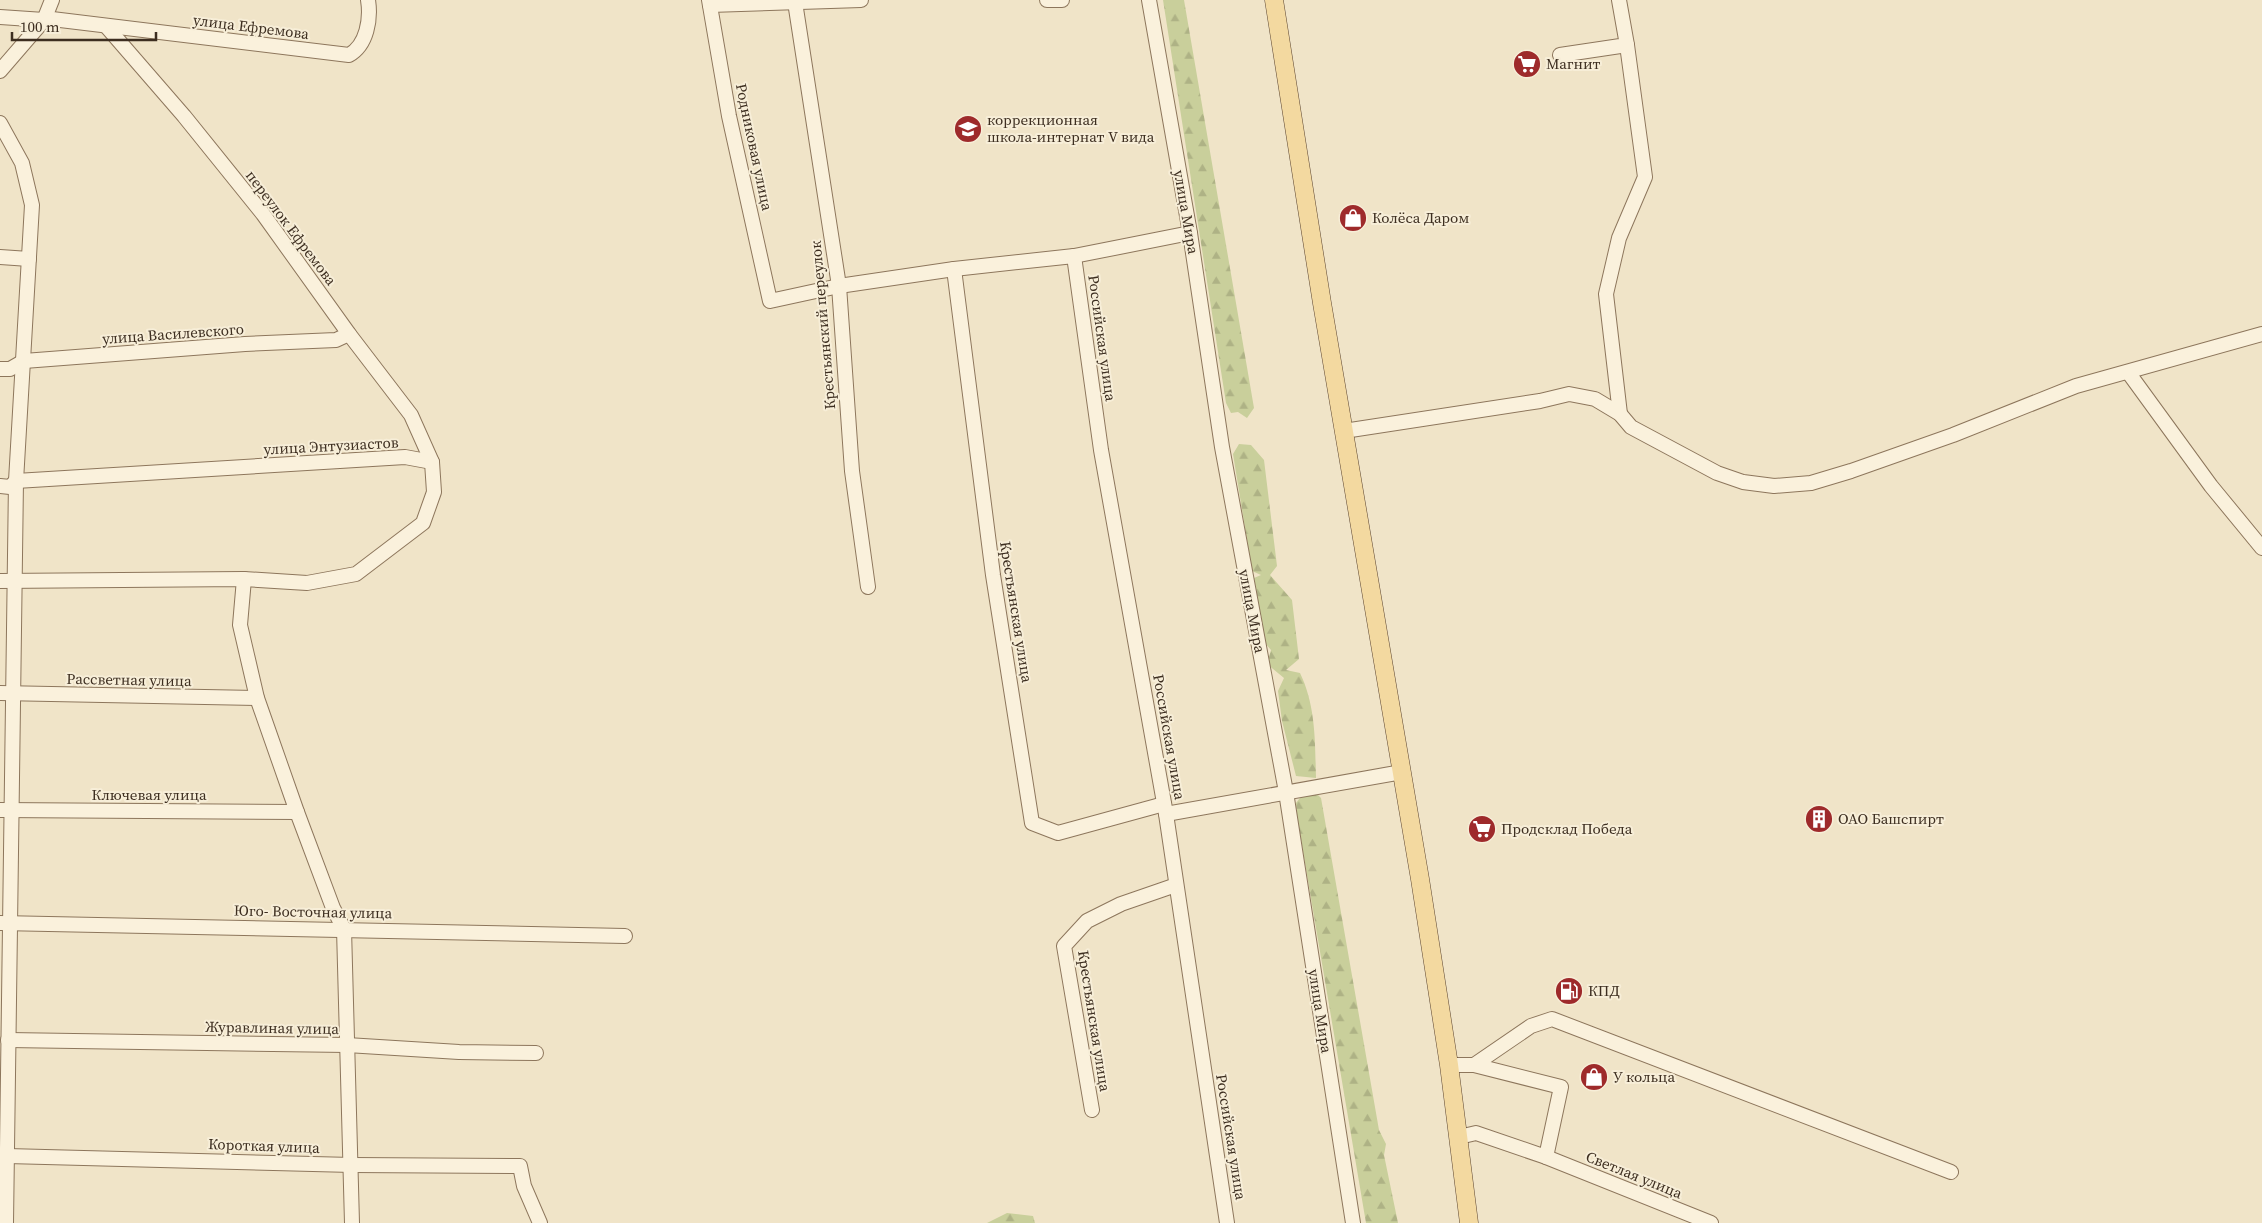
<svg xmlns="http://www.w3.org/2000/svg" width="2262" height="1223" font-family="'Source Serif 4',serif">
<style>
.forest{fill:url(#forest-firs)}
.lines{fill:none;stroke-linecap:round;stroke-linejoin:round}
.minor-casing{stroke:#8d765c;stroke-width:16}
.major-casing{stroke:#5b4430;stroke-width:19}
.minor{stroke:#faf1dc;stroke-width:14}
.major{stroke:#f3d9a0;stroke-width:18}
.labels{text-anchor:middle;stroke-width:4;stroke-linejoin:round;paint-order:stroke}
.street-label{font-size:15px;fill:#3d2e20;stroke:#f7eed8}
.poi-label{font-size:15px;fill:#3d2e20;stroke:#f7eed8;text-anchor:start}
</style>
<defs>
<pattern id="forest-firs" width="22" height="20" patternUnits="userSpaceOnUse" patternTransform="scale(1.25)"><rect width="22" height="20" fill="#c9cf9b"/><path d="M5 1l3.5 6h-7zM16 11l3.5 6h-7z" fill="#aeb285"/></pattern>
</defs>
<rect width="100%" height="100%" fill="#f0e4c8"/>
<g class="forest">
<polygon points="1163,0 1184,0 1254,408 1247,418 1238,412 1231,413 1226,403"/>
<path d="M1239,444L1251,445L1264,460L1277,566L1270,575L1292,600L1299,659L1286,670L1300,673C1316,706 1315,742 1316,778L1296,776L1282,721L1278,691L1284,678L1267,664L1271,650L1265,643L1254,578L1261,575L1252,571L1233,454Z"/>
<polygon points="1315,792 1321,798 1379,1130 1386,1144 1384,1155 1398,1223 1366,1223 1297,816 1296,803 1303,794"/>
<polygon points="1007,1213 1033,1216 1035,1223 987,1223"/>
</g>
<g class="lines">
<defs>
<g id="minor">
<polyline points="709,0 729,116 770,301 839,286 954,269 1074,256 1190,233"/>
<polyline points="1047,0 1062,0"/>
<polyline points="1149,0 1190,233 1222,447 1286,792 1353,1223"/>
<polyline points="795,2 839,286 852,471 868,587"/>
<polyline points="710,5 861,0"/>
<path d="M0,17L44,20L52,19L349,55C367,45 371,19 368,0"/>
<polyline points="1560,55 1627,45 1619,0"/>
<polyline points="0,71 44,20 52,0"/>
<polyline points="0,123 22,163 32,205 16,481 6,1223"/>
<polyline points="1074,256 1101,450 1166,814 1227,1223"/>
<polyline points="0,257 29,259"/>
<polyline points="954,269 993,575 1032,823 1058,833 1164,804"/>
<polyline points="0,369 10,369 24,361 245,344 336,340 349,334"/>
<polyline points="2128,372 2211,486 2262,548"/>
<polyline points="1620,414 1606,294 1619,238 1645,177 1627,45"/>
<polyline points="1344,431 1540,401 1569,394 1595,399 1620,414 1631,427 1717,473 1743,482 1774,486 1811,483 1851,471 1953,435 2076,386 2262,334"/>
<polyline points="0,486 10,487 16,481 405,457 432,462"/>
<polyline points="244,579 240,625 257,698 297,812 333,908 344,929 352,1223"/>
<polyline points="0,581 244,579 307,583 356,574 423,523 434,492 432,462 411,415 349,334 263,214 184,116 106,26"/>
<polyline points="0,693 257,698"/>
<polyline points="0,810 297,812"/>
<polyline points="1166,814 1402,772"/>
<polyline points="0,923 625,936"/>
<polyline points="8,1040 347,1045 459,1052 536,1053"/>
<polyline points="1449,1065 1474,1065 1531,1026 1552,1019 1951,1172"/>
<polyline points="1092,1110 1064,946 1087,921 1121,904 1176,885"/>
<polyline points="1459,1137 1476,1133 1546,1157 1561,1087 1474,1065"/>
<polyline points="7,1156 352,1165 520,1166 524,1186 540,1223"/>
<polyline points="1546,1157 1711,1223"/>
</g>
<polyline id="major" points="1274,0 1322,303 1420,879 1449,1065 1469,1223"/>
</defs>
<use href="#minor" class="minor-casing"/>
<use href="#major" class="major-casing"/>
<use href="#minor" class="minor"/>
<use href="#major" class="major"/>
</g>
<defs>
<symbol id="supermarket-disc" viewBox="-11 -11 22 22"><circle r="9.5" fill="#9e2a2b" stroke="#f7eed8"/><path d="M-6-5.5h2.5l.6 2H6L4.5 2H-2.5L-4.4-4H-6ZM-1.5 3.2a1.3 1.3 0 1 0 .1 0ZM3 3.2a1.3 1.3 0 1 0 .1 0Z" fill="#fff"/></symbol>
<symbol id="school-disc" viewBox="-11 -11 22 22"><circle r="9.5" fill="#9e2a2b" stroke="#f7eed8"/><path d="M0-5L7-2L0 1L-7-2ZM-4 1L0 2.5L4 1V4Q0 6-4 4Z" fill="#fff"/></symbol>
<symbol id="shop-disc" viewBox="-11 -11 22 22"><circle r="9.5" fill="#9e2a2b" stroke="#f7eed8"/><path d="M-5-2.5h2.3a2.7 3.5 0 0 1 5.4 0H5L5.5 6h-11ZM-1.5-2.5h3a1.5 2.3 0 0 0-3 0Z" fill="#fff"/></symbol>
<symbol id="building-disc" viewBox="-11 -11 22 22"><circle r="9.5" fill="#9e2a2b" stroke="#f7eed8"/><path d="M-4-6H4V6H1V3H-1V6H-4ZM-2.5-4.3h1.7v1.8h-1.7ZM.8-4.3h1.7v1.8H.8ZM-2.5-1h1.7V.8h-1.7ZM.8-1h1.7V.8H.8Z" fill="#fff"/></symbol>
<symbol id="fuel-disc" viewBox="-11 -11 22 22"><circle r="9.5" fill="#9e2a2b" stroke="#f7eed8"/><path d="M-5.5-6h7V0h2V4h1.3V-2.5L3-4.5l.8-.8L6-3V5H2.5V1h-1V6h-7ZM-4.2-4.7v3.2H.2V-4.7Z" fill="#fff"/></symbol>
</defs>
<g fill-rule="evenodd">
<use href="#supermarket-disc" x="1511" y="48" width="32" height="32"/>
<use href="#school-disc" x="952" y="113" width="32" height="32"/>
<use href="#shop-disc" x="1337" y="202" width="32" height="32"/>
<use href="#building-disc" x="1803" y="803" width="32" height="32"/>
<use href="#supermarket-disc" x="1466" y="813" width="32" height="32"/>
<use href="#fuel-disc" x="1553" y="975" width="32" height="32"/>
<use href="#shop-disc" x="1578" y="1061" width="32" height="32"/>
</g>
<g class="labels">
<g class="street-label">
<text transform="translate(251 27) rotate(7)" y="5">улица Ефремова</text>
<text transform="translate(754 147) rotate(78)" y="5">Родниковая улица</text>
<text transform="translate(1186 212) rotate(80)" y="5">улица Мира</text>
<text transform="translate(291 228) rotate(53)" y="5">переулок Ефремова</text>
<text transform="translate(823 325) rotate(-95)" y="5">Крестьянский переулок</text>
<text transform="translate(173 334) rotate(-4)" y="5">улица Василевского</text>
<text transform="translate(1102 338) rotate(82)" y="5">Российская улица</text>
<text transform="translate(331 446) rotate(-3)" y="5">улица Энтузиастов</text>
<text transform="translate(1252 611) rotate(79)" y="5">улица Мира</text>
<text transform="translate(1016 612) rotate(81)" y="5">Крестьянская улица</text>
<text transform="translate(129 680) rotate(1)" y="5">Рассветная улица</text>
<text transform="translate(1169 737) rotate(80)" y="5">Российская улица</text>
<text x="149" y="800">Ключевая улица</text>
<text transform="translate(313 912) rotate(1)" y="5">Юго- Восточная улица</text>
<text transform="translate(1320 1011) rotate(81)" y="5">улица Мира</text>
<text transform="translate(1094 1021) rotate(81)" y="5">Крестьянская улица</text>
<text transform="translate(272 1028) rotate(1)" y="5">Журавлиная улица</text>
<text transform="translate(1231 1137) rotate(81)" y="5">Российская улица</text>
<text transform="translate(264 1146) rotate(2)" y="5">Короткая улица</text>
<text transform="translate(1634 1175) rotate(22)" y="5">Светлая улица</text>
</g>
<g class="poi-label">
<text x="1546" y="69">Магнит</text>
<text x="987" y="125">коррекционная<tspan x="987" dy="17">школа-интернат V вида</tspan></text>
<text x="1372" y="223">Колёса Даром</text>
<text x="1838" y="824">ОАО Башспирт</text>
<text x="1501" y="834">Продсклад Победа</text>
<text x="1588" y="996">КПД</text>
<text x="1613" y="1082">У кольца</text>
</g>
</g>
<path d="M12 32v8h144v-8" fill="none" stroke="#3d2e20" stroke-width="2.5"/>
<text x="20" y="32" font-size="15" fill="#3d2e20" stroke="#f7eed8" stroke-width="4" paint-order="stroke">100 m</text>
</svg>
